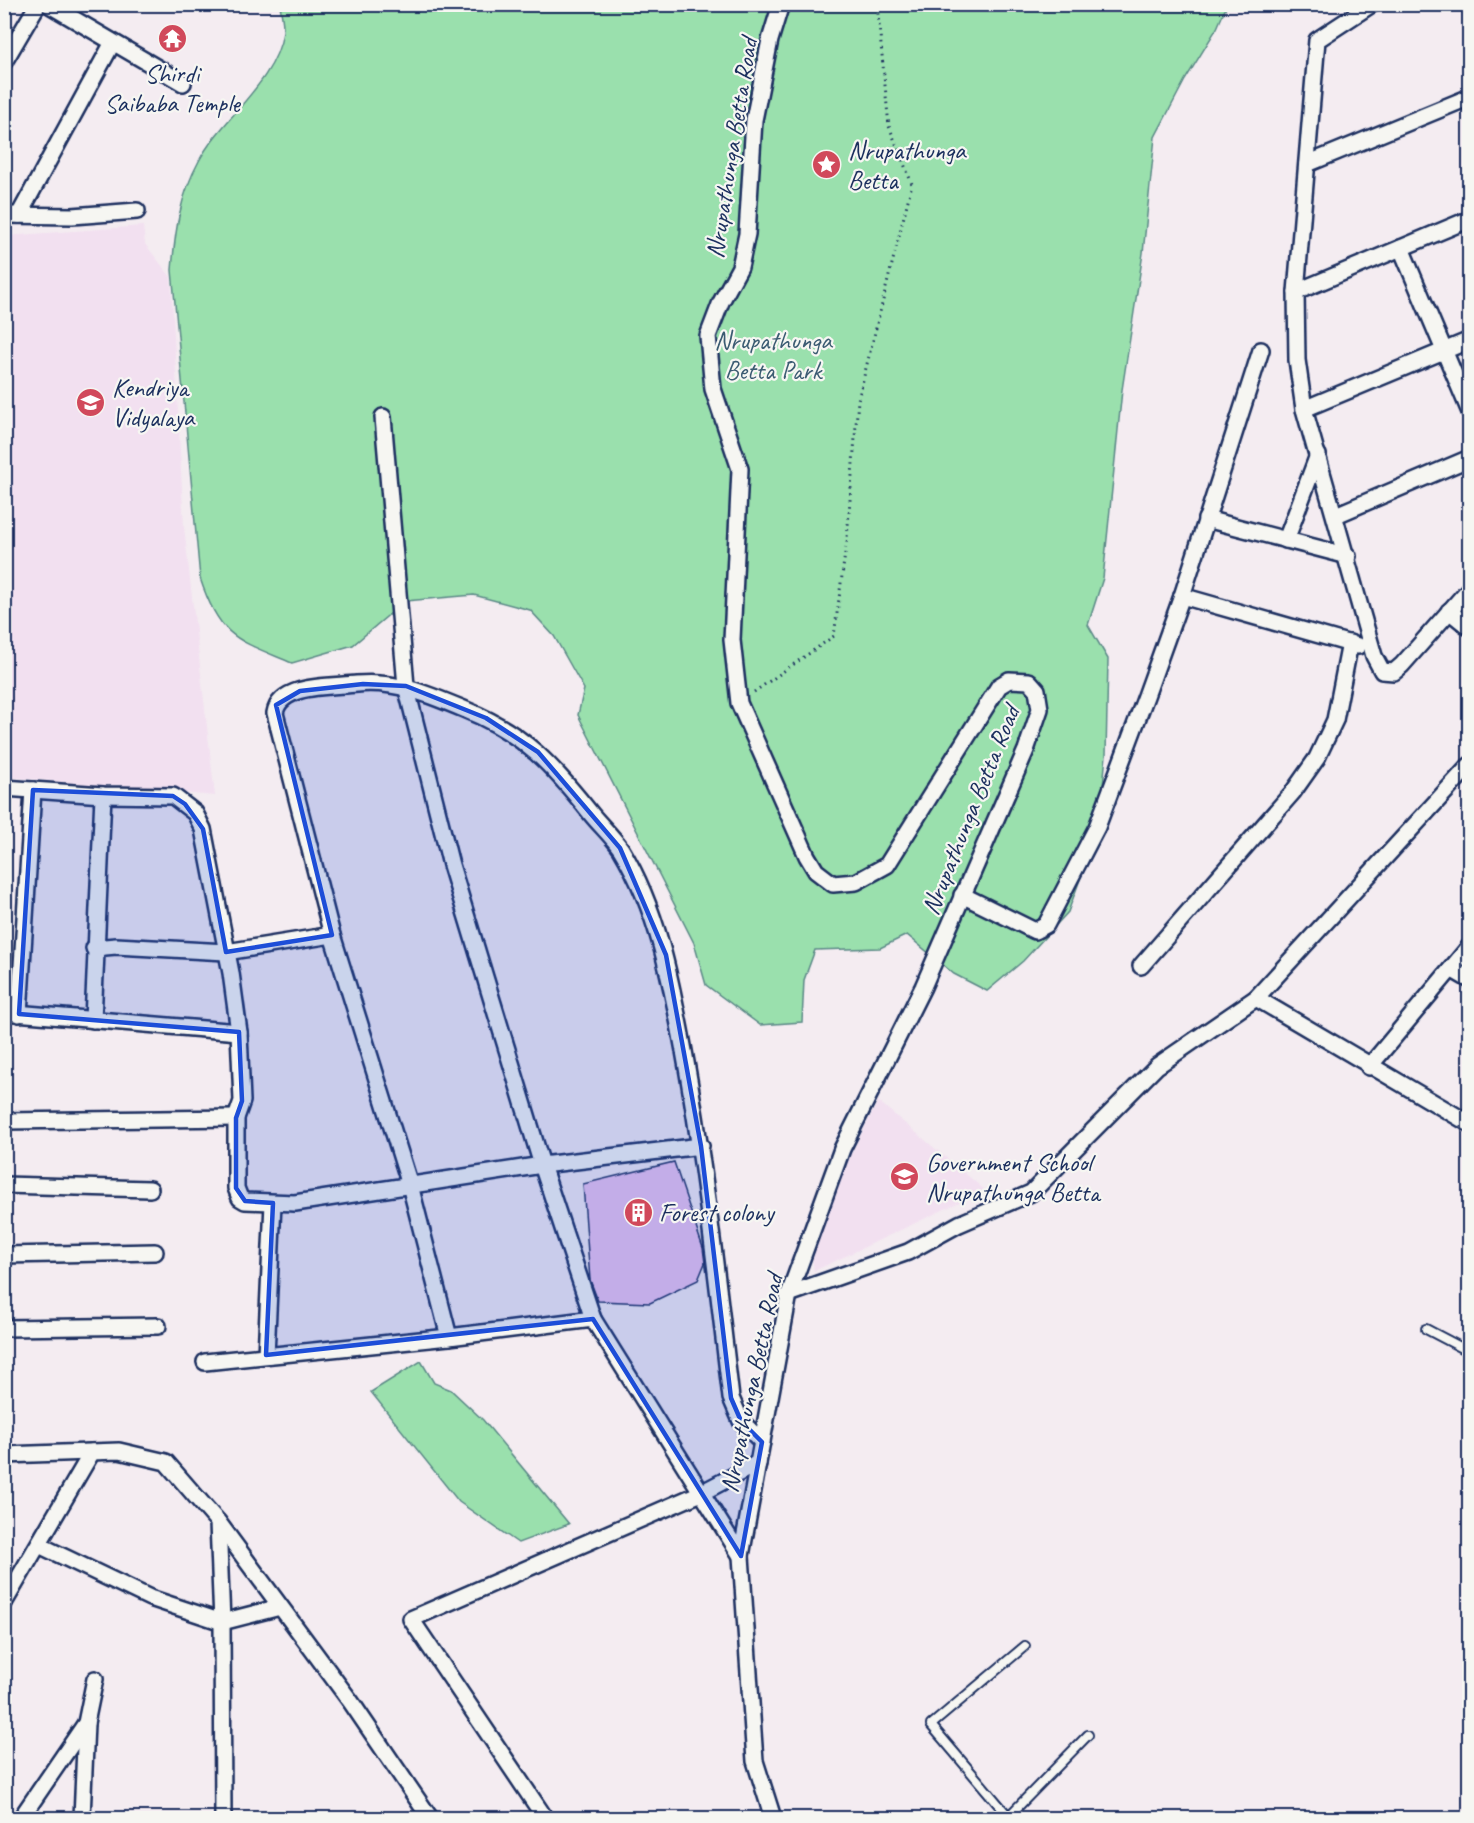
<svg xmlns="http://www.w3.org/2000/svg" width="1474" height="1823" font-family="Caveat,sans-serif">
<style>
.built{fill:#f2e0f0}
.green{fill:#9ae0ad;stroke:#5a8886;stroke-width:1.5}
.building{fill:#edc5ed;stroke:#1b2f5e;stroke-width:1.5}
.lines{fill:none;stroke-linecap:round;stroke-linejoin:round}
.service-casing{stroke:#1b2f5e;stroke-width:12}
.minor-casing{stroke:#1b2f5e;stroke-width:20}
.path{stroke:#1b2f5e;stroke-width:3;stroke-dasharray:1.5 4.5;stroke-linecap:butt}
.service{stroke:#f6f6f2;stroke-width:8}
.minor{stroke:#f6f6f2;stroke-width:15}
.marked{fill:#1d4ed8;fill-opacity:0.2;stroke:#1d4ed8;stroke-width:4.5;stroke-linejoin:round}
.labels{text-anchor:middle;stroke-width:4.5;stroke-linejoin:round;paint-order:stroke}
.poi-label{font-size:26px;fill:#1b2f5e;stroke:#f6f6f2;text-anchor:start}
.street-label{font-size:26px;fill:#1b2f5e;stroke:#f6f6f2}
.park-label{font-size:26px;fill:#3b5b72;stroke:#f6f6f2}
</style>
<rect width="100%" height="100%" fill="#f4ecf1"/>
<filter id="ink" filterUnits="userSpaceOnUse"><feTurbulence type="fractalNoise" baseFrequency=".0167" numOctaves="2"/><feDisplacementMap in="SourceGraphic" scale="12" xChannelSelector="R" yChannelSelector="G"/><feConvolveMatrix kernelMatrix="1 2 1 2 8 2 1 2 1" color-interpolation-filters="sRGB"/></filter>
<g filter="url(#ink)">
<g class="built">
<polygon points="143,226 145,244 171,277 184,527 215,796 5,777 5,236"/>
<polygon points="878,1101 985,1190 814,1271 811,1250 846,1164"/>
</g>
<g class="green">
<path d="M280,5H1227L1217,28L1185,80L1155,137L1143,253L1122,390L1103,578L1088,625L1108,659L1106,755L1099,828L1068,912L1023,961L987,991L954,974L907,935L880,948L815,950L804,980L802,1022L760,1025L706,985L694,943L578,715L584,689L554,636L530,610L474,595L405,601L353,645L292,663C238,640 220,639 200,578L172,270C175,231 180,196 199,161C221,119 276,82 283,32C284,24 281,13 280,5Z"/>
<polygon points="421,1361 434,1383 451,1390 483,1420 569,1524 518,1543 459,1502 371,1392"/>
</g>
<polygon class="building" points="674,1162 703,1248 705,1263 698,1280 650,1303 598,1301 590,1280 583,1184"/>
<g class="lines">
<defs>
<g id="service">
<polyline points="1426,1329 1470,1352"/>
<polyline points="1009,1817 931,1725 1025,1646"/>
<polyline points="1007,1818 1088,1735"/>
</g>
<g id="minor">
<polyline points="48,4 183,83"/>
<polyline points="1372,4 1317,40 1296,292 1297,360 1304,409 1374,656 1382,671 1394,672 1402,665 1470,588"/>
<polyline points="4,62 38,4"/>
<polyline points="1307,164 1470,97"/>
<polyline points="4,215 72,216 137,211"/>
<polyline points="19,215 112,44"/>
<polyline points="1401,248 1470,412"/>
<polyline points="1296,292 1470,219"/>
<polyline points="1304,409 1470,340"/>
<polyline points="383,417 406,686 451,865 542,1165 593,1319"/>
<polyline points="1336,515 1470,458"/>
<polyline points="1206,519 1348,556"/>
<polyline points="1286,540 1318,455"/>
<polyline points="1182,596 1358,646"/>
<polyline points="1449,611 1470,628"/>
<polyline points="4,788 103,795 173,796 195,813 203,829 231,973 239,1032 242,1101 236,1118 236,1188 240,1198 245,1201 295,1203 542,1165 701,1146"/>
<polyline points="962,895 1035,931 1046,925 1097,827 1146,696 1182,596 1261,350"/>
<polyline points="94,948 116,946 226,952 332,935"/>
<polyline points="1141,966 1293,792 1317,758 1335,720 1350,643"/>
<polyline points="1451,969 1470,980"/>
<polyline points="1256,998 1470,1124"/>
<polyline points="4,1012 239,1032"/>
<polyline points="19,1014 33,790"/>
<polyline points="93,1020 103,795"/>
<polyline points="1369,1067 1470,946"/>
<polyline points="4,1121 236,1118"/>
<polyline points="4,1185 150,1189"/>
<polyline points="4,1255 155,1252"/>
<polyline points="789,1294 908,1252 959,1224 1031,1193 1157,1066 1256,998 1470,765"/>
<polyline points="4,1328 158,1326"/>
<path d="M449,1337L410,1185L332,935L275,713C280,683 332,687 357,684C396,680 430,695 466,710C524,733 554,767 592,815C601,826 613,837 621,849C658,910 671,981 684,1051C705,1166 717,1281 731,1398L741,1421L762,1442"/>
<polyline points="266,1355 273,1203"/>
<polyline points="205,1362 449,1337 593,1319 741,1556"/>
<polyline points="4,1455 119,1451 166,1462 218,1522 351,1702 430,1818"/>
<polyline points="218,1522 222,1622 223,1818"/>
<polyline points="39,1545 150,1598 222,1622 280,1607"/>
<polyline points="4,1603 92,1452"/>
<polyline points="21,1818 86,1723 95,1679"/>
<polyline points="82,1818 86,1723"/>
<polyline points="545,1818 411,1619 701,1493 758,1463"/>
<polyline points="773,1818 755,1761 741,1556 789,1294 842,1149 923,987 1026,750 1040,709 1037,690 1029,681 1009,680 999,686 887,865 856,882 833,884 816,871 807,856 739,703 732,640 740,469 713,389 708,336 721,302 740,267 747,234 754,120 770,40 781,4"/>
</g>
</defs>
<use href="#service" class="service-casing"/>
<use href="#minor" class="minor-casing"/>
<polyline class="path" points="754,692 834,636 847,538 858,400 912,184 889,126 877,4"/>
<use href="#service" class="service"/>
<use href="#minor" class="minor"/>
</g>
</g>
<path class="marked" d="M363,684L406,686L486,718L538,752L620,848L666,955L701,1146L731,1398L741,1421L762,1442L741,1556L593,1319L266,1355L273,1203L245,1201L236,1188V1118L242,1101L239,1032L19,1014L33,790L173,796L185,804L203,829L226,952L332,935L276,705L300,691Z"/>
<defs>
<symbol id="temple-disc" viewBox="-11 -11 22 22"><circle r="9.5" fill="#d1495b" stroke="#f6f6f2"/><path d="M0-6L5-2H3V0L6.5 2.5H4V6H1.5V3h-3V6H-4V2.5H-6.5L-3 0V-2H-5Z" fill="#fff"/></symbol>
<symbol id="sight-disc" viewBox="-11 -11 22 22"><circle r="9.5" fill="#d1495b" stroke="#f6f6f2"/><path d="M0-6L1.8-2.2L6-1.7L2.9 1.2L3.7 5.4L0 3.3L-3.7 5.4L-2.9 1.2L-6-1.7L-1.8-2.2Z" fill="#fff"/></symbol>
<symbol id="school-disc" viewBox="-11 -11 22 22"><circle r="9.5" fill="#d1495b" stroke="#f6f6f2"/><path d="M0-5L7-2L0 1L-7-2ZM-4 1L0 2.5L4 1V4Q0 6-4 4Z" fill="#fff"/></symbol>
<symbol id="building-disc" viewBox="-11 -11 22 22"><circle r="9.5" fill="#d1495b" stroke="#f6f6f2"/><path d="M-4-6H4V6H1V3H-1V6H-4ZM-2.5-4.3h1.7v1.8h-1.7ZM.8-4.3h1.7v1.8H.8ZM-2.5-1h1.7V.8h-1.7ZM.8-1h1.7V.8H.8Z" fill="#fff"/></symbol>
</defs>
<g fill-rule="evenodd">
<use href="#temple-disc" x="156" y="22" width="33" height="33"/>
<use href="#sight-disc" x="810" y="148" width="33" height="33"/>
<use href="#school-disc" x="74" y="386" width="33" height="33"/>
<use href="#school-disc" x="888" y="1160" width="33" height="33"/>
<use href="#building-disc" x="622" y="1196" width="33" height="33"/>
</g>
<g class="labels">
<g class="poi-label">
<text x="172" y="82" text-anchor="middle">Shirdi<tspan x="172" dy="30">Saibaba Temple</tspan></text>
<text x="848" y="159">Nrupathunga<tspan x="848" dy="30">Betta</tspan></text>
<text x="112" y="396">Kendriya<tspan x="112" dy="30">Vidyalaya</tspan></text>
<text x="926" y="1171">Government School<tspan x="926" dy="30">Nrupathunga Betta</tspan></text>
<text x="659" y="1221">Forest colony</text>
</g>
<g class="street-label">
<text transform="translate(731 148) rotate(-81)" y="9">Nrupathunga Betta Road</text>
<text transform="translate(970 810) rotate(-68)" y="9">Nrupathunga Betta Road</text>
<text transform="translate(751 1383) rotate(-78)" y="9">Nrupathunga Betta Road</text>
</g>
<g class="park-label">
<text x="773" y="349">Nrupathunga<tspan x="773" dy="30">Betta Park</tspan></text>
</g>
</g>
<rect width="1474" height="1823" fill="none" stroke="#f6f6f2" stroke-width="24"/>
<rect x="12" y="12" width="1450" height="1799" fill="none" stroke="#1b2f5e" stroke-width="2" filter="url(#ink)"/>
</svg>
